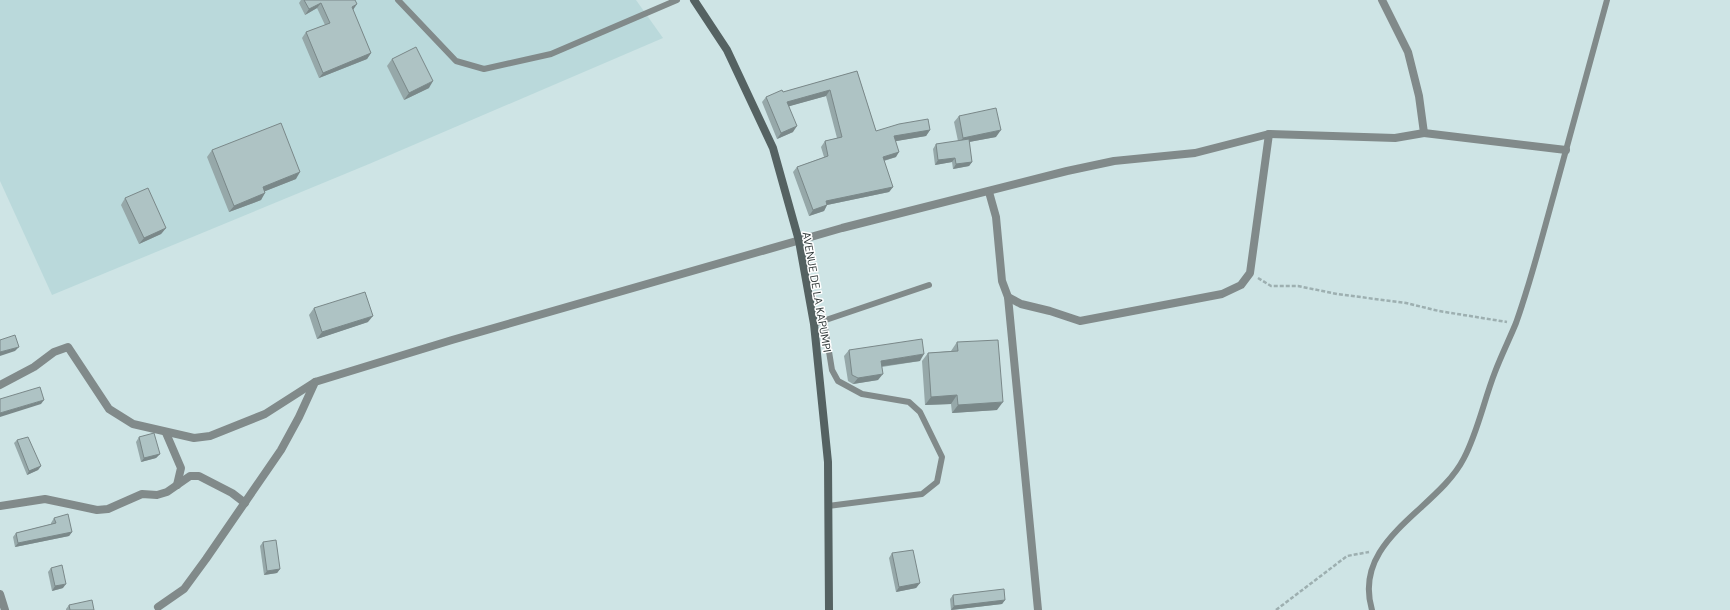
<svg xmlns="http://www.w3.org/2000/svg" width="1730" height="610" font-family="'DM Sans',sans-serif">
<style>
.built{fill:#bad9db}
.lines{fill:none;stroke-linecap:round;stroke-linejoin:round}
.path{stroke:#9dafb0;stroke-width:2.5;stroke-dasharray:4 2;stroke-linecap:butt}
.lane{stroke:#818a8a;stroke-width:6}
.street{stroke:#818a8a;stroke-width:8}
.secondary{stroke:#556262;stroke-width:8}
.wall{fill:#96a8a9}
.shaded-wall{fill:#7a8889}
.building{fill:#aec3c4;stroke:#7a8889}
.labels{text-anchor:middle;stroke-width:3;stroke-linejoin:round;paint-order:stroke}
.street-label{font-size:11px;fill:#333c3c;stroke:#fff}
</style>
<rect width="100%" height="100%" fill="#cee4e5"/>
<polygon class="built" points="0,0 636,0 663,38 369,164 52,295 0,181"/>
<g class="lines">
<g class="path">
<polyline points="1258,278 1271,286 1298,286 1337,294 1406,303 1439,311 1507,322"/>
<polyline points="1276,610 1347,556 1369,552"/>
</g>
<g class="lane">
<polyline points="398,0 456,61 484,69 551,54 677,0"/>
<polyline points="824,321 832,370 838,381 862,394 909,402 920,412 942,457 937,482 922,494 828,506"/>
<polyline points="814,324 929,285"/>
<path d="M1372,610C1351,539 1438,510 1464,458C1478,431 1484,400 1495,372C1501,356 1509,340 1516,323C1531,281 1542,237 1554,194C1572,130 1589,65 1607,0"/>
</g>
<g class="street">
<polyline points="1424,133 1566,150"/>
<polyline points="989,192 996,217 1002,281 1008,297 1021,304 1050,311 1080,321 1222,294 1241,285 1250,273 1269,134"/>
<polyline points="1008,297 1038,610"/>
<polyline points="0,385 34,367 54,352 68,347 109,409 133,424 194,438 210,436 265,414 315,382"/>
<polyline points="166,433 181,468 177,485"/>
<polyline points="0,506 45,499 97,510 108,509 142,494 157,495 167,492 190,476 199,476 232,493 245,503"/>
<polyline points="0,594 5,610"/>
<polyline points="158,607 184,589 206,559 281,450 299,417 315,382 452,340 842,228 1067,171 1114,161 1195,153 1269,134 1395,138 1424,133 1419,96 1408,52 1382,0"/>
</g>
<polyline class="secondary" points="694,0 727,50 773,148 799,241 814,324 828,462 829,610"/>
</g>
<g class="wall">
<polygon points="301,0 355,0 353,10 371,53 367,59 319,78 302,38 306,32 325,25 317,8 305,15 299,3"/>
<polygon points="392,59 429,88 404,100 387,66"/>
<polygon points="857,71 876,131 930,130 926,136 896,141 896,157 884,161 893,187 889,192 827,205 824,211 809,216 793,172 797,167 824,157 821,147 825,141 837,138 826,96 789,106 793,132 777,139 762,102 766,97"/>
<polygon points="959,116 996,137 969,142 972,162 969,166 953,169 952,162 935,165 933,149 936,144 958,141 954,122"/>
<polygon points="212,150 296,179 265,191 261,200 229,212 207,157"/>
<polygon points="125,198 166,228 161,234 139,244 121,205"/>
<polygon points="314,308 368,322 317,339 309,315"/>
<polygon points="957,342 997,410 952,413 951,404 925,405 922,361 928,353 951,351"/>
<polygon points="849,350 920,361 882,367 878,380 853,384 848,381 844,356"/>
<polygon points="139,437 160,454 156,458 141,462 136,442"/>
<polygon points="17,440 41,466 38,470 27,475 14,443"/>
<polygon points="54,518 72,532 69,536 15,547 13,537 16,533 51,524 51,523"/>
<polygon points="263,542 280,569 277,573 264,575 260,546"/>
<polygon points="892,553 920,583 916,588 896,592 889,558"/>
<polygon points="51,568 63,588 52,591 48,572"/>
<polygon points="953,595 1005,600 1002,604 951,610 950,599"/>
<polygon points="69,605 94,610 66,610 66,609"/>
</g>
<g class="shaded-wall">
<polygon points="321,3 317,8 305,15 309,9"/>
<polygon points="357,4 353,10 352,7"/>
<polygon points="371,53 367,59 319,78 323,73"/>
<polygon points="433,81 429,88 404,100 409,93"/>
<polygon points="830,90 826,96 783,108 787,102"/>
<polygon points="797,126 793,132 777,139 781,133"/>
<polygon points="930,130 926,136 891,142 894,136"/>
<polygon points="1001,130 996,137 958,144 963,138"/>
<polygon points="899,152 896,157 879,162 883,157"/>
<polygon points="955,158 952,162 935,165 938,160"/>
<polygon points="972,162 969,166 953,169 956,164"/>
<polygon points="300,172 296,179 258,194 263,187"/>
<polygon points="893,187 889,192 822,206 826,201"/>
<polygon points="265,193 261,200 229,212 234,206"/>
<polygon points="827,205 824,211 809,216 813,210"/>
<polygon points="166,228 161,234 139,244 144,238"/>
<polygon points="373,316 368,322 317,339 322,332"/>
<polygon points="19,347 15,351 0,356 0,352"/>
<polygon points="924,354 920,361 876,367 881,361"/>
<polygon points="883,374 878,380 853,384 858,378"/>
<polygon points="957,395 951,404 925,405 931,397"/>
<polygon points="44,400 41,404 0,417 0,413"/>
<polygon points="1003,402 997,410 952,413 958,405"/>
<polygon points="160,454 156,458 141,462 144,458"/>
<polygon points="41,466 38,470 27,475 29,471"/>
<polygon points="72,532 69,536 15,547 18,543"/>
<polygon points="280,569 277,573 264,575 267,571"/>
<polygon points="920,583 916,588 896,592 899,587"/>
<polygon points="66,584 63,588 52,591 55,586"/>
<polygon points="1005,600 1002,604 951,610 954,606"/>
</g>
<g class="building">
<polygon points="304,0 355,0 357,4 352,7 371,53 323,73 306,32 330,23 321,3 309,9"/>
<polygon points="416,47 433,81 409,93 392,59"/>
<polygon points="857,71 876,131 899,124 928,119 930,130 894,136 899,152 883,157 893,187 826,201 827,205 813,210 797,167 828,156 825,141 842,137 830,90 787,102 797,126 781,133 766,97 782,90 783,92"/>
<polygon points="996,108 1001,130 963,138 959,116"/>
<polygon points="281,123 300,172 263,187 265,193 234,206 212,150"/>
<polygon points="969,139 972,162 956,164 955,158 938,160 936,144"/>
<polygon points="148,188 166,228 144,238 125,198"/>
<polygon points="365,292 373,316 322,332 314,308"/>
<polygon points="15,335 19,347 0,352 0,340"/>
<polygon points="922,339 924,354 881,361 883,374 858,378 852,375 849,350"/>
<polygon points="998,340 1003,402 958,405 957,395 931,397 928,353 958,351 957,342"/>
<polygon points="40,387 44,400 0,413 0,399"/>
<polygon points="154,433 160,454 144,458 139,437"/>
<polygon points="28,437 41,466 29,471 17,440"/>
<polygon points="68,514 72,532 18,543 16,533 56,523 54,518"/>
<polygon points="276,540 280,569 267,571 263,542"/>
<polygon points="913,550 920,583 899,587 892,553"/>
<polygon points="62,565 66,584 55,586 51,568"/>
<polygon points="1004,589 1005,600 954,606 953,595"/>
<polygon points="92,600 94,610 70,610 69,605"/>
</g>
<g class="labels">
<g class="street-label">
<text transform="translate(817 292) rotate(80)" y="4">AVENUE DE LA KAPUMPI</text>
</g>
</g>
</svg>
